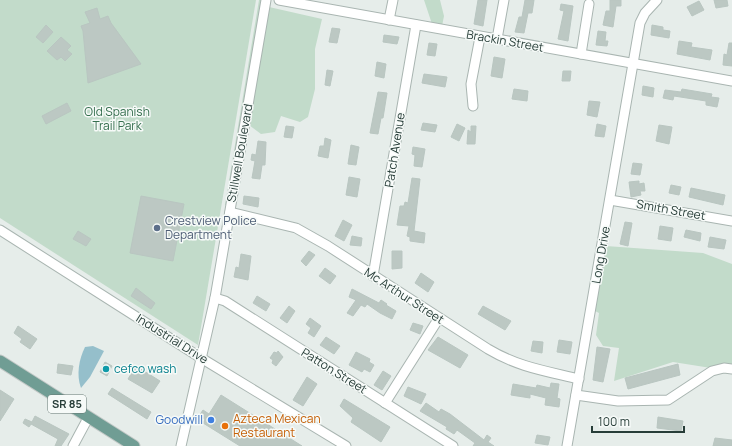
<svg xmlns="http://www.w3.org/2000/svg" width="732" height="446" font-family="Manrope,sans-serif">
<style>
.green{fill:#c2dbca}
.water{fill:#95bfcb}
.building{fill:#bcc8c3;stroke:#b9c6c1}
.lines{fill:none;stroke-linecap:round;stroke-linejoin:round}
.minor-casing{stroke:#a9b5b1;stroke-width:11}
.major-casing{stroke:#c3c9c7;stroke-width:13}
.minor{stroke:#fff;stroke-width:9}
.major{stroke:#709d94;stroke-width:11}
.service-dot{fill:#5c6f8a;stroke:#f6faf8;stroke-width:1.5}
.culture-dot{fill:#0f9aa8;stroke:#f6faf8;stroke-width:1.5}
.shop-dot{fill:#3f7fe0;stroke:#f6faf8;stroke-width:1.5}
.food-dot{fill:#e8710a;stroke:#f6faf8;stroke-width:1.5}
.labels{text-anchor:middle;stroke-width:3;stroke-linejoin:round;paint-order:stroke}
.shield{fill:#f6faf8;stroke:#657672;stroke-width:1}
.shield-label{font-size:11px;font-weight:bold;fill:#273d38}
.street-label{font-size:12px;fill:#273d38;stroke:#f6faf8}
.park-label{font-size:12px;fill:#366f4f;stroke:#f6faf8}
.service-label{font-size:12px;fill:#4e5e75;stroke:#f6faf8;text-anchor:start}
.culture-label{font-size:12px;fill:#0d838f;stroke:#f6faf8;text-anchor:start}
.food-label{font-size:12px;fill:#c56008;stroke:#f6faf8;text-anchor:start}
.shop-label{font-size:12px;fill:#366cbe;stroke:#f6faf8;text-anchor:end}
</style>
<rect width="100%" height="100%" fill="#e6edea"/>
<g class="green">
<polygon points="0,0 256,0 198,345 0,218"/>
<polygon points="259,0 263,0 227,205 225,205"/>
<polygon points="424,0 440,0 444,16 442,26 432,24"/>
<polygon points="269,7 322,19 315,49 315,89 308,117 300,122 281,116 275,132 261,134 249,125"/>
<polygon points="606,246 703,253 732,264 732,366 711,368 673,362 614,381 619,348 603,346 596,335 599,313 595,311"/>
</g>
<path class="water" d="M93,346L104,351L90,377L81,388C76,375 79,359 85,347Z"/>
<g class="building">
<polygon points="478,0 487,0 483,26 474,24"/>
<polygon points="525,0 534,0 532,13 528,13 524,33 515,32 519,17 522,17"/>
<polygon points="610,0 621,0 621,6 616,6 613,27 603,25 606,11 610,11"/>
<polygon points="714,0 727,0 728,6 716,8"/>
<polygon points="699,1 704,10 692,16 687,7"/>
<polygon points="561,4 573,6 568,41 558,39 564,11 560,10"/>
<polygon points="97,8 100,19 108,16 111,23 141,64 88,83 83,31 81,26 90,23 85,12"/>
<polygon points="46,25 53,32 43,43 36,37"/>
<polygon points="652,25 663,27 663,30 670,31 669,38 651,35"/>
<polygon points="332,28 340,29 337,43 329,42"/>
<polygon points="598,31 606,32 605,41 608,41 607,46 596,45"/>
<polygon points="384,35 399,37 397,44 383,42"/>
<polygon points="61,37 71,46 67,50 72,54 65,61 61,57 57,60 47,51"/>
<polygon points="679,41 692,43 691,47 712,50 710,60 677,54"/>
<polygon points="429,43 437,44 435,56 427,55"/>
<polygon points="729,43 732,43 732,66 723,65 724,54 727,55"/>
<polygon points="494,57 505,59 502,78 491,76"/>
<polygon points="377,62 386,64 384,78 375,76"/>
<polygon points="327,70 333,71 330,86 325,85"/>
<polygon points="563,71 571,71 570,81 562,81"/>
<polygon points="424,74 447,77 445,87 422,83"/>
<polygon points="643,86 654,88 653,97 642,95"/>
<polygon points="514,89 528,91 527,101 512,99"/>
<polygon points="682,89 712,94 711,97 719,98 717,107 706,105 706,101 674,96 673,100 663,98 665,90 681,92"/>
<polygon points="378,92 387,93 383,118 381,118 378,134 370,133"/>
<polygon points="589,101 600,102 597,117 587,115"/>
<polygon points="67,103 71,111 46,124 42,116"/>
<polygon points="423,123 437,125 435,132 421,130"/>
<polygon points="457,124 465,128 459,141 451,137"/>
<polygon points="597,124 606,126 604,137 595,136"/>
<polygon points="659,125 672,127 669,144 656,141"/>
<polygon points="286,126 294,127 292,138 284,137"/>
<polygon points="471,126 476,126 475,144 467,144 468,130 471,132"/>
<polygon points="325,138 331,140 328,158 318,156 320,146 324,146"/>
<polygon points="258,141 266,142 265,165 262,165 260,179 252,178 255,161 251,160 252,154 256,155"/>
<polygon points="351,145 359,147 356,165 348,164"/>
<polygon points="413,147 425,149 422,167 414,166 415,155 412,154"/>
<polygon points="633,163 642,164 640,175 631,174"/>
<polygon points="349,177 360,179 357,197 346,195"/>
<polygon points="412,178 420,179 414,231 425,233 424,243 410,241 410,237 407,236 409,226 397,225 400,206 404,206 405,202 408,203"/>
<polygon points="639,181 639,184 644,183 645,191 640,191 641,195 631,197 629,182"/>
<polygon points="671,185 681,187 679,195 669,193"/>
<polygon points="691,188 725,195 723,205 689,197"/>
<polygon points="141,196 184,204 173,261 130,253"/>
<polygon points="244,196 259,198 258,207 243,204"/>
<polygon points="343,220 352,225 344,241 335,236"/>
<polygon points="625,222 632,223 628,246 620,244"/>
<polygon points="660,226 673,228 671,241 658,239"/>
<polygon points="686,230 701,233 700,241 684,237"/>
<polygon points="78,231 91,239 86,246 73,239"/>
<polygon points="352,236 362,238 361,246 350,245"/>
<polygon points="710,237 726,240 724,249 708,247"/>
<polygon points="309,251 315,255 306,266 301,261"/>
<polygon points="392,251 402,251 402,268 392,269"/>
<polygon points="241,254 251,256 248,280 234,277 236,267 239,268"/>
<polygon points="325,268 336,276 330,284 319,276"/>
<polygon points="421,273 434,282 428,292 415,283"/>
<polygon points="136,288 155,303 151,309 131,296"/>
<polygon points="352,289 379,303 381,300 387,304 386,305 396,311 392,319 380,313 367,304 365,307 361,305 353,316 347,313 356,300 349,297"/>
<polygon points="257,296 270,304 266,311 253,303"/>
<polygon points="289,306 295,311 287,323 280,318"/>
<polygon points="483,306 511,321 505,330 478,314"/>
<polygon points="310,318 321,326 314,337 308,333 311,328 306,324"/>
<polygon points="413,323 423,326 420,334 410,330"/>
<polygon points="18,326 37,339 30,349 20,342 22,339 14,333"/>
<polygon points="326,337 340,346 334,354 320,345"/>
<polygon points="438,337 468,355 460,368 428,350"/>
<polygon points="559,340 572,342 570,354 557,352"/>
<polygon points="533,341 543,342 542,353 531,351"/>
<polygon points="597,347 610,349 603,382 593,380"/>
<polygon points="278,351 283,357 276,366 272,363 273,360 270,358 274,352 277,353"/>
<polygon points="356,352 370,359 369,362 374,365 370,372 364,369 362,372 349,365"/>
<polygon points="105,362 112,366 107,376 100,372"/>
<polygon points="58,364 73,366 71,375 57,373"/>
<polygon points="678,364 680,375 628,389 625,378"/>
<polygon points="136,366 160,381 152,393 128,379"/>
<polygon points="383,371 391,376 382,390 374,385"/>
<polygon points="307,377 317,384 303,406 293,400"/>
<polygon points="551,383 559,384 557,398 560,399 559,407 545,405 546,398 530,394 530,398 511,395 513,384 536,388 537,385 550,388"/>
<polygon points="408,387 426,394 421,404 404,396"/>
<polygon points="112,388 151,412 147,419 108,394"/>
<polygon points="0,390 14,399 0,421"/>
<polygon points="221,395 302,446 240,446 203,423 205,419 199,416 203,410 209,414"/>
<polygon points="344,399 390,427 381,442 351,422 353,418 340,406"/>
<polygon points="426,403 439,412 441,409 450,414 484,440 487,435 491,438 488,442 494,446 473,446 475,443 457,430 454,434 446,429 447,427 420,411"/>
<polygon points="35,416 69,434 61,446 55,446 58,439 31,424 29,427 23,423 25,419 32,422"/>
<polygon points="658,417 683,421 681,431 657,428"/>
<polygon points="537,435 550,437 548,445 535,443"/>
<polygon points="715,438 732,440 732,446 713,446"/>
</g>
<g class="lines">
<defs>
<g id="minor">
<polyline points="279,0 732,81"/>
<polyline points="389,20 393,0"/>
<polyline points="497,39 504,0"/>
<polyline points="581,54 589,4"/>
<polyline points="473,106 471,84 480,37"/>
<polyline points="610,200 732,221"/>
<path d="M230,212L296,228L328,246L488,349C518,367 546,371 579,379"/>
<polyline points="0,230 201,358 346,446"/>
<polyline points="373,276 416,25"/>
<polyline points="215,298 225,301 453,446"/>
<polyline points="576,395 618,401 668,400 712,371 724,368 732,369"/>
<polyline points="385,403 439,318"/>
<polyline points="73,446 88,418"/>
<polyline points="181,446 215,298 266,0"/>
<polyline points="567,446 640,23 645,13 657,0"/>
</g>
<polyline id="major" points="0,361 134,446"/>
</defs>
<use href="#minor" class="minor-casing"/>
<use href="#major" class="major-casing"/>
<use href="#minor" class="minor"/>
<use href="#major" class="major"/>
</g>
<circle class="service-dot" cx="157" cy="228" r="4"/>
<circle class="culture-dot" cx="106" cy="369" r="4"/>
<circle class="shop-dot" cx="211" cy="420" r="4"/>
<circle class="food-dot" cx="225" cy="426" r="4"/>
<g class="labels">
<rect class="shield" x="48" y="395" width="38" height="18" rx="3"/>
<g class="shield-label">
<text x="67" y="408">SR 85</text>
</g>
<g class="street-label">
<text transform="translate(505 41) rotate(10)" y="4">Brackin Street</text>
<text transform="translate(395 150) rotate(-81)" y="4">Patch Avenue</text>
<text transform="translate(240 153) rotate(-80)" y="4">Stillwell Boulevard</text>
<text transform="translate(671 210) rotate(10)" y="4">Smith Street</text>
<text transform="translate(601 255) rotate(-80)" y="4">Long Drive</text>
<text transform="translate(404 296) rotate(33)" y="4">Mc Arthur Street</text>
<text transform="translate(172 339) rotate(32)" y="4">Industrial Drive</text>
<text transform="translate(334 371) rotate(32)" y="4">Patton Street</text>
</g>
<g class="park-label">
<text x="117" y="116">Old Spanish<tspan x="117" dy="14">Trail Park</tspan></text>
</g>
<g class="service-label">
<text x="165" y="225">Crestview Police<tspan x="165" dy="14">Department</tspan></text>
</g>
<g class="culture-label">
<text x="114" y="373">cefco wash</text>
</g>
<g class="food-label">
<text x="233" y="423">Azteca Mexican<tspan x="233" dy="14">Restaurant</tspan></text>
</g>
<g class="shop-label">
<text x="203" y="424">Goodwill</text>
</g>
</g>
<path d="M592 426v6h92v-6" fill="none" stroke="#273d38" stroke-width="2"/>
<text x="598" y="426" font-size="12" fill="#273d38" stroke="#f6faf8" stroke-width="3" paint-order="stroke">100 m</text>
</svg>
